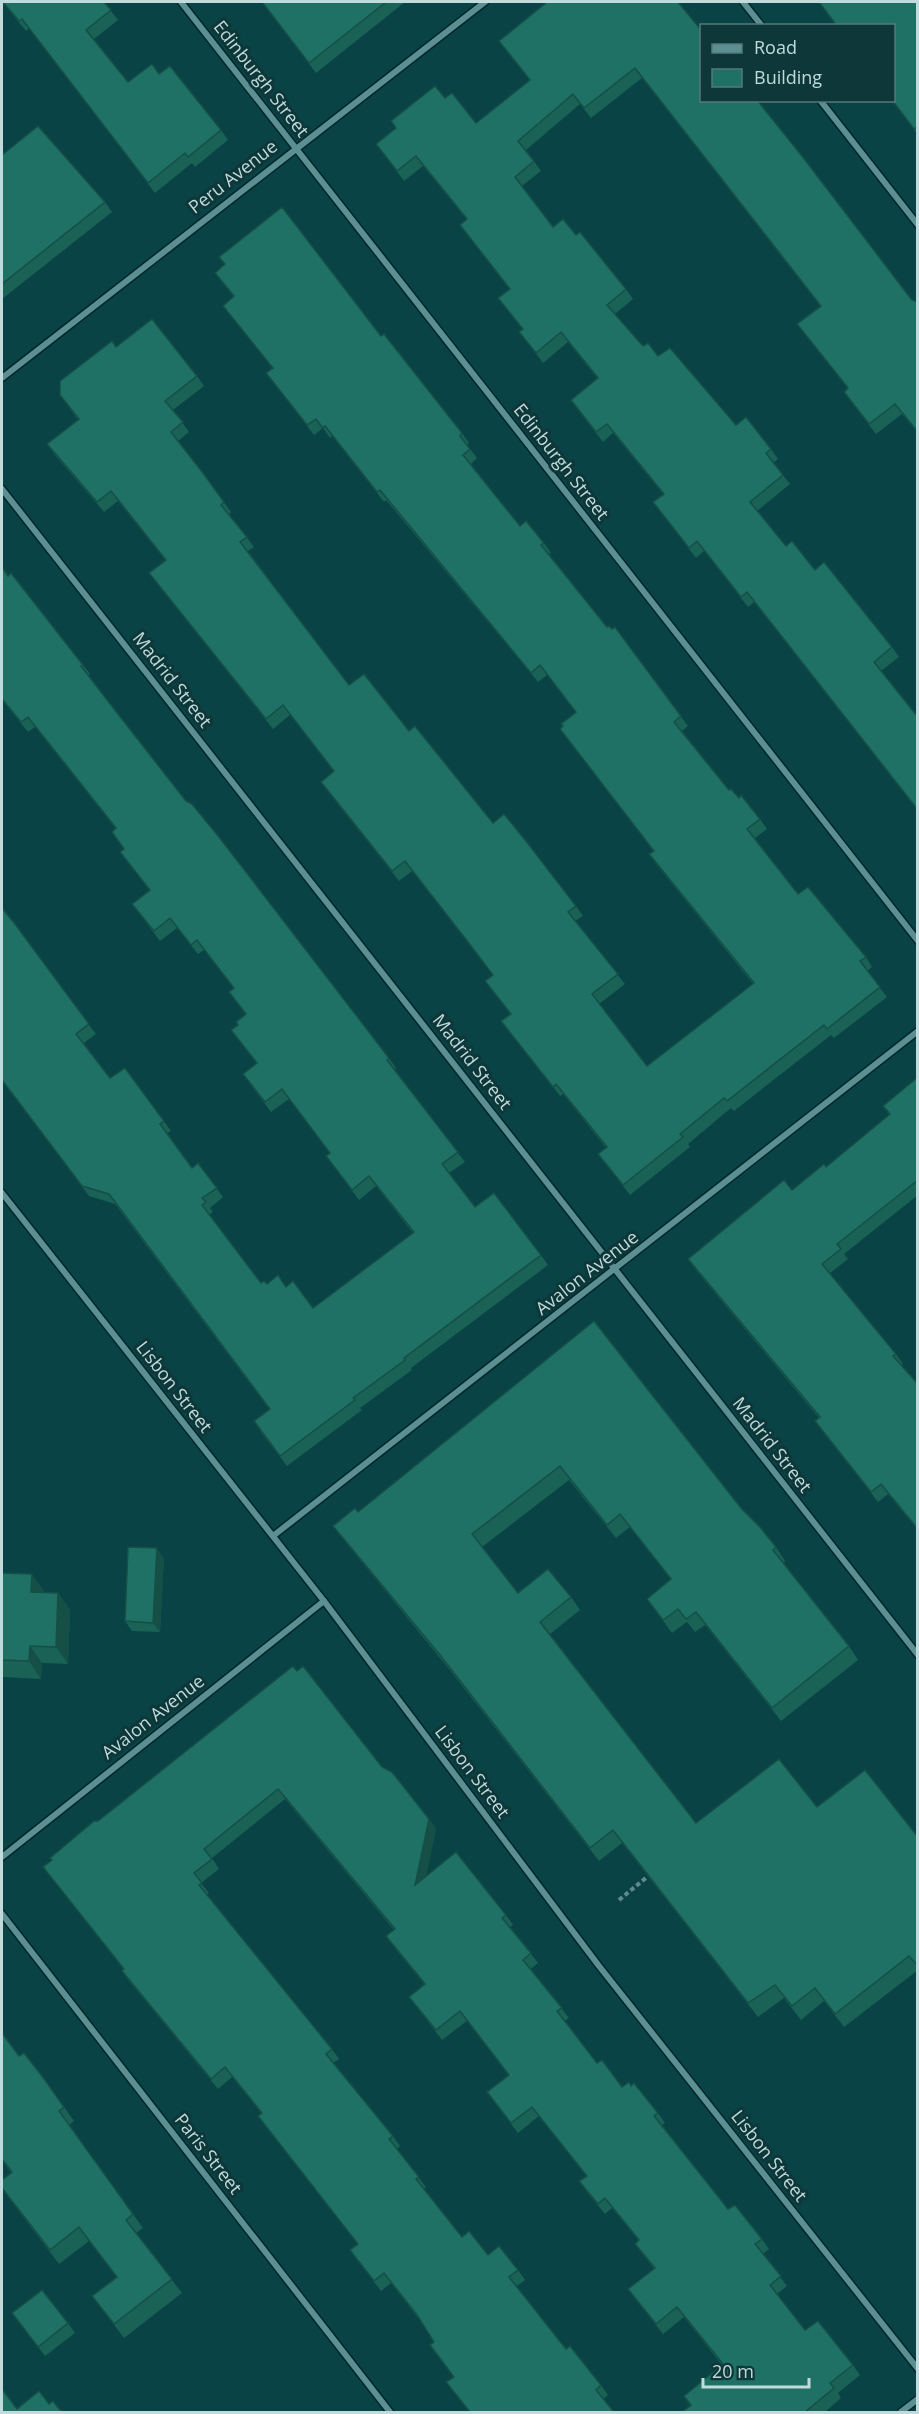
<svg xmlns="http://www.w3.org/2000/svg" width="919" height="2414" font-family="'Open Sans',sans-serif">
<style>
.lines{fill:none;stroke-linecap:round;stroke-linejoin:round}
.street-casing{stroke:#00272a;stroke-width:9}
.path{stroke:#5e8a8c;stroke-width:4;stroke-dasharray:4.5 3;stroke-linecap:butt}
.street{stroke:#5c8f92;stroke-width:6}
.wall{fill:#1a6156}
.shaded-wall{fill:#154f46}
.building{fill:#1e7164;stroke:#154f46;stroke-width:1.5}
.labels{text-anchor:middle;stroke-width:6;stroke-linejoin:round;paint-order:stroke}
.street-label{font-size:18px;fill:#c1dbdc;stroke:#0e3739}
</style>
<rect width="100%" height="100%" fill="#094346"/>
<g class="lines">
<defs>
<g id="street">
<polyline points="181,2 918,941"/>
<polyline points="743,2 762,26"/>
<polyline points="820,100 918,225"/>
<polyline points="2,378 485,2"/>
<polyline points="2,489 918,1655"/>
<polyline points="2,1193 324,1601 599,1966 918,2369"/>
<polyline points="273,1536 918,1031"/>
<polyline points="2,1857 324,1601"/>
<polyline points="2,1914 390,2412"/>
<polyline points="901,2412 918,2399"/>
</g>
</defs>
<use href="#street" class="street-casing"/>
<polyline class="path" points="619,1900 647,1877"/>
<use href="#street" class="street"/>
</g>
<g class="wall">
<polygon points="2,2 104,2 118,20 94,39 128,82 159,74 221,130 228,140 195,167 192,163 155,193 29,28 26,31"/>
<polygon points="262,2 405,2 316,73"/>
<polygon points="678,2 912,300 918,302 918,433 902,414 876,434 851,402 844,392 848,389 797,324 820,306 642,78 591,118 580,104 526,150 541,171 522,186 553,227 576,235 626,289 633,299 615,314 643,346 658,356 736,425 771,449 778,459 773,463 790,484 757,511 786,546 815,570 892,647 899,657 881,671 918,717 918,811 754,602 748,607 704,551 696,558 653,502 663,494 613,433 603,442 578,410 571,400 597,378 568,342 543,363 519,332 522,329 498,298 509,289 460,225 467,220 423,166 404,181 376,144 445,98 476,123 530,80 499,41"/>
<polygon points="918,2 918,135 892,100"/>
<polygon points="2,155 105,202 112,212 2,299"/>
<polygon points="215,273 381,336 462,433 469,443 467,445 477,458 471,464 520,526 544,543 551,553 549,554 607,627 612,629 615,627 688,726 682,731 729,790 739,798 760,819 767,829 755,838 798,894 866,957 872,967 867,971 887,997 834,1038 831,1035 734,1111 731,1108 688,1144 690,1147 630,1195 598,1154 606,1148 563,1094 560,1096 501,1021 510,1014 485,981 493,975 475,952 412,871 399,881 344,812 321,782 334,772 290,715 273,729 156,582 149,573 165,560 118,501 104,512 54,454 47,444 78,420 60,395 116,347 197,376 204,386 173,410 189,432 178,441 203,473 231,512 229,514 254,547 248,551 349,685 409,731 493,823 576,906 583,916 575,921 625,984 599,1004 647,1066 753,984 656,864 649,854 653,851 560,729 576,712 547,675 538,682 386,500 384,502 332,436 330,438 323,428 314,435 266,373 272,368 223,306 234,297"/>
<polygon points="2,567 83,665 90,674 88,676 389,1058 396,1068 394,1070 465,1162 449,1173 475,1207 541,1255 548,1265 411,1368 412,1370 360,1408 362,1410 287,1466 260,1431 269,1409 115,1204 89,1196 2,1081 2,908 96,1034 84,1043 110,1078 125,1068 171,1131 167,1133 192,1168 198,1163 223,1197 210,1208 213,1212 209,1215 261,1283 286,1287 313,1308 413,1233 376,1186 359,1200 326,1156 330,1153 289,1099 271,1112 250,1084 243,1074 257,1064 231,1030 238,1025 246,1014 229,992 234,989 204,950 198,954 177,928 160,941 132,904 149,890 120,852 124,849 116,829 35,727 28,732 2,700"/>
<polygon points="918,1077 918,1195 844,1254 848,1259 829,1274 896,1354 903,1364 901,1365 918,1384 918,1530 888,1494 878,1502 822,1431 815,1421 819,1418 695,1269 688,1259 792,1190 826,1167 889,1115 883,1106"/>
<polygon points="594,1321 741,1508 776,1547 785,1561 783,1563 849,1646 858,1660 781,1721 705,1625 695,1632 687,1622 672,1633 647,1599 671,1580 630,1527 616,1538 569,1480 482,1547 518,1593 571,1597 580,1610 550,1634 696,1823 817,1807 918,1837 918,1970 844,2027 824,2001 801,2020 784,1998 758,2017 622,1843 599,1861 449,1669 343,1539 333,1526 358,1512"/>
<polygon points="164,1558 160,1632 132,1631 125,1621"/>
<polygon points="2,1573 44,1591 44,1592 58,1593 70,1610 68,1664 42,1663 41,1679 2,1677"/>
<polygon points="382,1767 429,1819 436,1829 426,1876 506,1915 513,1925 510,1927 538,1963 531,1969 569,2018 564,2021 597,2063 622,2087 631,2086 658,2113 665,2123 662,2125 728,2209 762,2239 769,2249 763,2254 787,2286 777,2294 805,2330 853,2365 860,2375 838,2393 841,2398 825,2412 682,2412 690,2406 684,2396 722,2365 684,2317 663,2334 635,2299 628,2289 654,2269 635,2244 639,2241 612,2208 605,2214 586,2191 579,2181 586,2176 539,2116 518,2133 494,2102 487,2092 508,2075 467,2021 442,2040 409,1997 424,1984 393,1946 386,1936 394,1930 285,1799 212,1858 219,1869 201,1883 209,1893 207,1895 332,2049 339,2059 333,2063 393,2136 400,2146 397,2149 426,2187 423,2189 462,2237 488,2255 518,2270 525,2280 517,2286 566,2349 601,2385 608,2395 603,2399 614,2412 469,2412 446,2382 453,2377 430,2345 434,2342 421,2322 391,2283 381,2291 357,2260 350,2250 358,2244 265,2126 258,2116 261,2113 232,2077 218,2089 129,1981 122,1971 124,1970 43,1867 98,1821"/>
<polygon points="2,2033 19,2056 42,2076 74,2121 69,2125 143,2228 136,2233 182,2293 124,2338 92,2296 117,2277 89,2241 59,2264 2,2189 11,2173 2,2160"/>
<polygon points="12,2313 68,2323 75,2333 45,2356"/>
</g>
<g class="shaded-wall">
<polygon points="157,1548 164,1558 160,1632 153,1623"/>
<polygon points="32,1574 44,1591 44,1609 31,1592"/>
<polygon points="58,1593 70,1610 68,1664 56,1647"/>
<polygon points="30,1646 42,1663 41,1679 29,1661"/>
<polygon points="429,1819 436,1829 422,1895 415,1885"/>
</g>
<g class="building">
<polygon points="3,2 104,2 111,10 86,30 128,82 152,64 159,74 170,66 221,130 188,157 185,153 148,183 22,19 19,21"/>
<polygon points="262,2 386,2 309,63"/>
<polygon points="547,2 678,2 702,31 702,100 757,100 802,156 912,300 918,302 918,432 895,404 869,424 844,392 848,388 797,324 821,306 635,68 584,108 573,94 518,141 534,161 515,177 553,227 563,219 576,235 580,232 626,289 607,305 643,346 648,343 658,356 670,348 736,425 746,417 771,449 766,453 783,475 750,502 786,546 792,541 815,570 824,562 892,647 874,662 918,717 918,810 747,592 741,597 697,541 689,548 653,502 664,494 607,424 596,432 571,400 598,378 561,332 536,353 519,332 523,329 498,298 510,289 460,225 467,219 416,156 397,171 376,144 396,128 391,121 435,86 445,98 452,93 476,123 530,80 499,41"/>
<polygon points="819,2 918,2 918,126 914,129 892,100 894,100 894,26 837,26"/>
<polygon points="38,126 105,202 2,284 2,155"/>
<polygon points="282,207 381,336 384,334 462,433 460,436 470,449 463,455 520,526 526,521 544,543 541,545 607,627 609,626 612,629 615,627 681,716 674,722 729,790 731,789 739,798 741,795 760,819 747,829 798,894 808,887 866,957 860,961 880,987 827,1029 824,1025 727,1101 724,1098 680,1134 683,1137 623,1185 598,1154 607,1147 556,1084 553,1087 501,1021 511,1014 485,981 493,975 468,942 405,861 392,871 337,802 321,782 334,771 283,705 266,719 149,573 166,560 111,491 97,502 47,444 79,419 60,395 60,381 112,341 116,347 152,319 197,376 165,401 183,422 171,432 203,473 224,502 221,505 247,537 240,542 349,685 364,674 409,731 415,726 493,823 504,814 526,841 576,906 568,912 618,974 592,994 647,1066 754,983 649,854 654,851 560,729 563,726 561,724 576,712 540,665 531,673 380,490 377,492 325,426 323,428 316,419 307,425 266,373 273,368 223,306 234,296 215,273 225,264 219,257"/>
<polygon points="2,567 8,576 11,573 83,665 81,666 111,705 186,801 192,804 219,837 389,1058 387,1060 458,1152 442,1164 475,1207 494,1193 541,1255 404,1358 405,1360 353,1398 355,1400 280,1456 254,1421 270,1409 109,1194 82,1186 2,1080 2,908 15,924 89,1024 76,1034 110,1078 125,1068 164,1121 160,1124 192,1168 198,1163 217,1188 202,1198 206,1202 202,1205 261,1283 264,1281 267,1284 278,1275 286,1287 293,1281 313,1308 414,1232 369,1176 352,1190 326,1156 330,1153 282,1089 265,1102 243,1074 257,1063 231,1030 238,1025 236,1022 246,1014 229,992 234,988 197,940 191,945 170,918 154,931 132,904 150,890 120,852 124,849 112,832 116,828 28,717 21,722 2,699"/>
<polygon points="918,1077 918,1180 837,1244 841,1249 822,1264 896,1354 893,1356 918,1384 918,1529 881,1484 871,1492 815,1421 820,1417 688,1259 784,1180 792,1190 824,1164 826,1167 890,1114 883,1106"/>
<polygon points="594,1321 741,1508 760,1527 776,1547 773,1550 849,1646 772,1708 696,1612 686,1619 678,1609 663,1620 647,1599 671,1579 620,1514 607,1525 560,1466 472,1534 518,1593 548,1569 571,1597 540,1622 696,1823 779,1759 817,1807 865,1770 918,1837 918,1966 909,1956 835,2014 815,1988 792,2006 775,1985 748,2003 613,1830 590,1848 440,1655 333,1526 355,1508 358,1512"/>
<polygon points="128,1547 157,1548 153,1623 125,1621"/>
<polygon points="2,1573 32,1574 31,1592 58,1593 56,1647 30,1646 29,1661 2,1660"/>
<polygon points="293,1666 297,1671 303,1666 382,1767 392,1772 429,1819 415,1885 456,1852 506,1915 502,1918 531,1953 523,1960 562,2008 557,2011 597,2063 602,2060 622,2087 629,2082 631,2086 634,2083 658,2113 654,2116 713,2190 728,2209 735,2205 762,2239 755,2244 781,2276 770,2285 805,2330 818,2321 853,2365 830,2383 834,2388 805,2412 682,2412 691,2405 684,2396 723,2364 677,2307 656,2324 628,2289 655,2268 635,2244 639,2240 605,2198 598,2204 579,2181 587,2176 532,2107 511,2123 487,2092 509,2075 460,2011 436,2030 409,1997 425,1984 386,1936 395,1929 278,1789 204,1849 212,1859 194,1873 202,1883 199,1885 332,2049 326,2054 393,2136 389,2139 419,2177 416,2179 462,2237 469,2231 488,2255 499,2246 518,2270 509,2277 566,2349 570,2346 601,2385 596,2390 614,2412 470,2412 446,2382 454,2377 430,2345 434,2342 417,2315 384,2273 374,2281 350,2250 358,2244 258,2116 262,2113 225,2067 211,2079 122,1971 124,1969 43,1867 52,1860 50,1858 94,1821 98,1821"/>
<polygon points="2,2033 19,2056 24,2053 42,2076 64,2107 59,2111 133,2214 126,2220 172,2279 114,2324 92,2296 117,2277 79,2227 50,2250 2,2188 2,2180 12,2172 2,2159"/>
<polygon points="42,2290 68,2323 38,2347 12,2313"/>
<polygon points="2,2389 17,2409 39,2391 49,2404 53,2401 59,2409 64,2412 2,2412"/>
</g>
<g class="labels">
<g class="street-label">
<text transform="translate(261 79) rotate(52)" y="6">Edinburgh Street</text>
<text transform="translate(233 177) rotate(-38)" y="6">Peru Avenue</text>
<text transform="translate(561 462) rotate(52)" y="6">Edinburgh Street</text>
<text transform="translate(172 680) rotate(52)" y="6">Madrid Street</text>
<text transform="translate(472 1062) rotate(52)" y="6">Madrid Street</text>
<text transform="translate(587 1273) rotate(-38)" y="6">Avalon Avenue</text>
<text transform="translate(174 1387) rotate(52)" y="6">Lisbon Street</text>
<text transform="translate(772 1445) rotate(52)" y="6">Madrid Street</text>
<text transform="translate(153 1717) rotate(-38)" y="6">Avalon Avenue</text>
<text transform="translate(472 1772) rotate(53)" y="6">Lisbon Street</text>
<text transform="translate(208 2154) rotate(52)" y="6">Paris Street</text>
<text transform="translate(769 2156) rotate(52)" y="6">Lisbon Street</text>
</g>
</g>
<rect width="919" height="2414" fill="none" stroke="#c1dbdc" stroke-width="6"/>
<rect x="700" y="24" width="195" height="78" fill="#0e3739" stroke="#56797a" stroke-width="1.5"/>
<rect x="712" y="44" width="30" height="9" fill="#5c8f92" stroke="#56797a" stroke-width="1.5"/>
<text x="754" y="54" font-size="18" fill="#c1dbdc">Road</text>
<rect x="712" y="69" width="30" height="18" fill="#1e7164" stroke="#56797a" stroke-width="1.5"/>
<text x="754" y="84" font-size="18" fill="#c1dbdc">Building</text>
<path d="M703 2378v9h106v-9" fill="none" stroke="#c1dbdc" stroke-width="3"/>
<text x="712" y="2378" font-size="18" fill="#c1dbdc" stroke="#0e3739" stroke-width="4.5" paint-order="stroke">20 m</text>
</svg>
